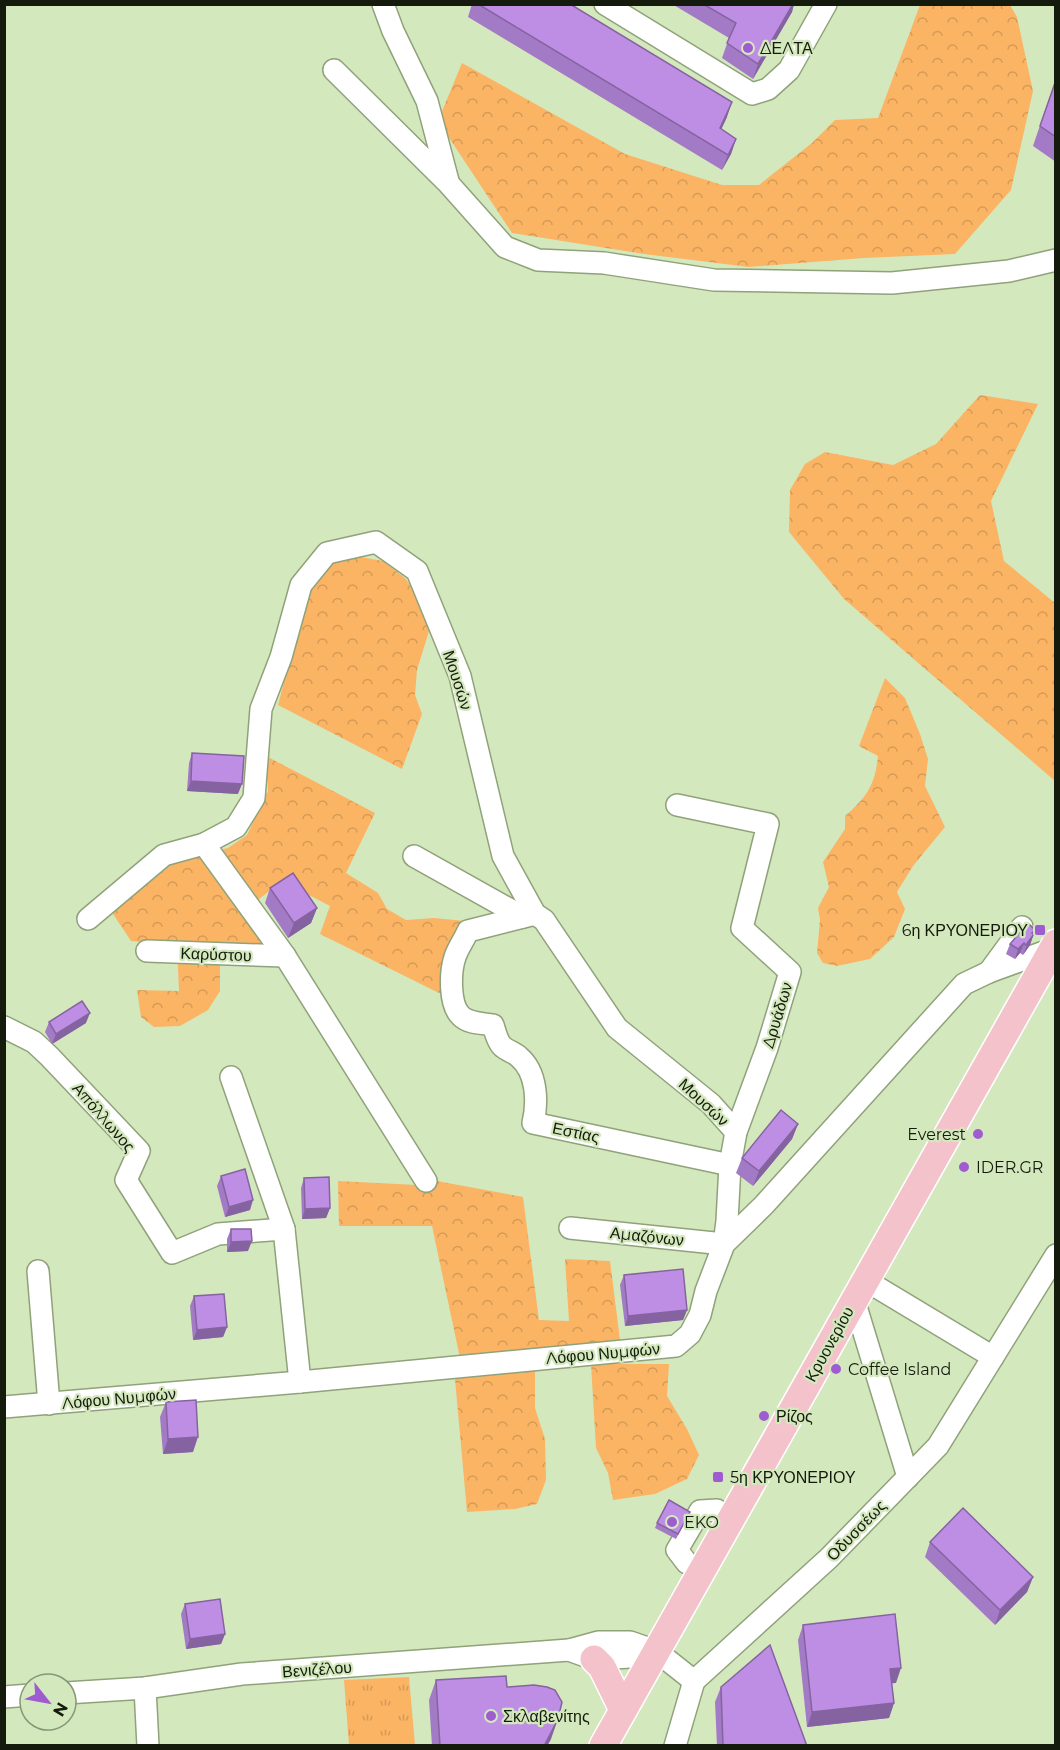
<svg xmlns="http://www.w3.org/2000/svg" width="1060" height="1750" font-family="Montserrat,sans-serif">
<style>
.grass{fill:url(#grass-tufts)}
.forest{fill:url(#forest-crowns)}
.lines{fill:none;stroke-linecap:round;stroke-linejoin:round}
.minor-casing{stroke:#8fa27a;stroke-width:24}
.major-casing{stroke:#fff;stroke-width:30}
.minor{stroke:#fff;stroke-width:21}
.major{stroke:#f4c2cb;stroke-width:27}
.wall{fill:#a37ac5}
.shaded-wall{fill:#8563a0}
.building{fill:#be8ee5;stroke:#8563a0;stroke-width:1.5}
.poi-dot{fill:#9f5bd0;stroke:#d4e8be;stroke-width:2}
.labels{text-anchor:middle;stroke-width:4.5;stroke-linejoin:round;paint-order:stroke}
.poi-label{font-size:16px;fill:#141b0c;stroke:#d4e8be;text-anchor:start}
.street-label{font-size:16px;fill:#141b0c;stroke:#d4e8be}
</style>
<defs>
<pattern id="grass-tufts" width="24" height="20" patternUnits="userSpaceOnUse" patternTransform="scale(1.5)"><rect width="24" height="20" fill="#fab464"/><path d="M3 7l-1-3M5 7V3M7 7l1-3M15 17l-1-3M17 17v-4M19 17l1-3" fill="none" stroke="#d59a56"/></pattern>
<pattern id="forest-crowns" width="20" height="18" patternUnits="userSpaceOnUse" patternTransform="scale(1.5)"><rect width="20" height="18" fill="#fab464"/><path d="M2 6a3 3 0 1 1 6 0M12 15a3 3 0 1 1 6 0" fill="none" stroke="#d59a56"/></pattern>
</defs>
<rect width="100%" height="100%" fill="#d4e8be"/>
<polygon class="grass" points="409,1677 415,1745 349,1745 344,1680"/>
<g class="forest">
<polygon points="920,5 1010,5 1017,17 1033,91 1011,190 955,254 864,258 749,267 644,254 512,233 438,121 462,63 625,154 722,185 759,185 812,143 835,120 878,118"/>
<polygon points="980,395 1038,404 991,501 1004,561 1055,603 1055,781 844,599 789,532 790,490 805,464 825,452 893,465 936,444"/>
<polygon points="361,557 383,561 406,579 419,600 429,631 417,670 415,695 422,714 402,769 278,705 303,609 316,577 334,560"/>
<path d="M885,678L905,698L920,734L928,759L925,786L945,827L913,866L897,892L905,909L894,937L870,959L837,966L823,963L817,953L820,920L818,908L829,887L823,862L845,829V816C867,797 875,785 878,756L859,746Z"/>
<polygon points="266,756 375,813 346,873 378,893 387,909 406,920 434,918 465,921 451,949 445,996 320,934 330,906 282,881 254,903 271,948 220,947 220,991 208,1010 180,1026 154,1027 141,1017 137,990 179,991 177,945 131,941 111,911 146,878 177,861 228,848 247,835 268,791"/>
<polygon points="338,1181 417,1185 437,1181 523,1197 539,1320 569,1321 565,1259 610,1261 620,1340 460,1358 432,1226 339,1226"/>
<polygon points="591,1364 669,1364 667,1396 687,1429 699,1455 687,1479 655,1494 613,1500 608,1473 596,1448"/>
<polygon points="535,1369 535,1408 545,1439 546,1480 537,1504 515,1509 467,1512 455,1379"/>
</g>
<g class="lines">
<defs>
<g id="minor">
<polyline points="383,4 393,31 427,101 448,181"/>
<polyline points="605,4 752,94 768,89 789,70 826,4"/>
<polyline points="334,70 448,183 505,247 538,260 604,263 714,280 892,283 1009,271 1056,260"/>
<polyline points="204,844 285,956 426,1181"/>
<polyline points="414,856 523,917"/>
<path d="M535,914L468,931C464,940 458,948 455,957C450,972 449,1005 461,1016C469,1024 483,1023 493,1025C495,1031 497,1041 502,1046C507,1051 514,1052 519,1057C537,1072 538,1102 533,1123L730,1165"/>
<polyline points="88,919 164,855 204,844 236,827 254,798 261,709 281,657 301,585 327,553 376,542 417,571 460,676 503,856 535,914 544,920 617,1028 711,1104 736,1132"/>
<polyline points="147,951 285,956"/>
<polyline points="989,972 1022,927"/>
<polyline points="4,1027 34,1042 49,1056 139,1151 126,1180 172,1253 218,1234 284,1229"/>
<polyline points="231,1077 284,1229 300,1382"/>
<polyline points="570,1228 724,1244 727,1221 730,1165 736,1132 767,1048 790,972 742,928 768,824 677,805"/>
<polyline points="38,1271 49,1404"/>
<polyline points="865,1280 993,1357"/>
<polyline points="854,1300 908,1477"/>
<polyline points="4,1407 300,1382 676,1346 690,1334 700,1315 706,1291 724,1244 764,1205 964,984 989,972 1052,949"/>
<polyline points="687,1563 677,1550 700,1511 717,1510"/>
<polyline points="656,1651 631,1657 594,1659 569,1650 598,1642 630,1642 656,1651 694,1681"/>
<polyline points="694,1681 829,1558 938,1446 1056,1255"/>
<polyline points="145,1688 148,1746"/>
<polyline points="66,1693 145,1688 242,1674 569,1650"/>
<polyline points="4,1697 30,1695"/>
<polyline points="675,1746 694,1681"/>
</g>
<g id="major">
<polyline points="594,1659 602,1667 623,1710"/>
<polyline points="603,1746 1056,943"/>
</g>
</defs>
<use href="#minor" class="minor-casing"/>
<use href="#major" class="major-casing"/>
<use href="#minor" class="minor"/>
<use href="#major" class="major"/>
</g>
<g class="wall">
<polygon points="472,4 570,4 727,117 721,129 736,139 731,154 722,170 468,17"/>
<polygon points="672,4 794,4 792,12 753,79 722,58 729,38"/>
<polygon points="1056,78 1056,162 1033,146"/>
<polygon points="192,753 238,794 187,791 189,763"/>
<polygon points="270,888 317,908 311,923 288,938 265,903"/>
<polygon points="1035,930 1030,945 1023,955 1020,953 1015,959 1006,954 1010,944"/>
<polygon points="49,1022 86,1023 52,1044 45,1032"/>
<polygon points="798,1124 792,1139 753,1186 736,1173 742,1158"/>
<polygon points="221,1176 250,1210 225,1217 217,1186"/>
<polygon points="304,1178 330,1208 326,1218 302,1219 301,1188"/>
<polygon points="231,1229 248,1251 227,1252 227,1239"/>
<polygon points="624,1275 687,1310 683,1320 625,1326 620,1285"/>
<polygon points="194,1296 227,1327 223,1337 193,1340 190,1306"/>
<polygon points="166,1402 193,1452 163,1454 160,1417"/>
<polygon points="690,1512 676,1539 655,1528 657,1523"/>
<polygon points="930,1542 1033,1577 1027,1592 995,1625 925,1557"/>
<polygon points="185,1604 225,1634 221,1644 186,1649 181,1614"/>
<polygon points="803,1625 896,1683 892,1683 894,1703 889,1718 807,1727 798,1640"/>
<polygon points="436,1680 507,1687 551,1739 547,1746 432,1746 429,1700"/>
<polygon points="721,1687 807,1746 717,1746 715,1702"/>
</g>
<g class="shaded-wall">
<polygon points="793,4 794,4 792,12 753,79 758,64"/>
<polygon points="732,102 727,117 715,143 720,128"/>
<polygon points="736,139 731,154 722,170 728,155"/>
<polygon points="191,781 242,784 238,794 187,791"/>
<polygon points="317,908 311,923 288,938 294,923"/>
<polygon points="1035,930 1030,945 1023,955 1032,933"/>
<polygon points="1024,943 1020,953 1015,959 1018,949"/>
<polygon points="90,1013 86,1023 52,1044 56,1034"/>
<polygon points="798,1124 792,1139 753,1186 759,1171"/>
<polygon points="253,1200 250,1210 225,1217 229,1207"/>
<polygon points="330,1208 326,1218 302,1219 305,1209"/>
<polygon points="252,1241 248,1251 227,1252 231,1242"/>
<polygon points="687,1310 683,1320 625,1326 628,1316"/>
<polygon points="227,1327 223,1337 193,1340 197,1330"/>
<polygon points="198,1437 193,1452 163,1454 168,1439"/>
<polygon points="1033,1577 1027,1592 995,1625 1000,1610"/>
<polygon points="225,1634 221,1644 186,1649 190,1639"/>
<polygon points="901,1668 896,1683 885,1684 890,1669"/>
<polygon points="894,1703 889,1718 807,1727 812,1712"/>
<polygon points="558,1719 551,1739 547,1746 544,1746"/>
</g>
<g class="building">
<polygon points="478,4 570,4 732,102 720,128 736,139 728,155"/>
<polygon points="703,4 793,4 758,64 727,43 736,23"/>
<polygon points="1056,80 1056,137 1040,126"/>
<polygon points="192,753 244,756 242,784 191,781"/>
<polygon points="293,873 317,908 294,923 270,888"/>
<polygon points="1028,923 1035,930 1032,933 1034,934 1026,945 1024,943 1018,949 1010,944"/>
<polygon points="82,1001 90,1013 56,1034 49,1022"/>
<polygon points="781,1110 798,1124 759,1171 742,1158"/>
<polygon points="245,1169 253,1200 229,1207 221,1176"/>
<polygon points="329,1177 330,1208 305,1209 304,1178"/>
<polygon points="231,1229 251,1229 252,1241 231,1242"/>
<polygon points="683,1269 687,1310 628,1316 624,1275"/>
<polygon points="224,1294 227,1327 197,1330 194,1296"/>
<polygon points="196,1400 198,1437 168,1439 166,1402"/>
<polygon points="669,1500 690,1512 678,1534 657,1523"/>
<polygon points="963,1508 1033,1577 1000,1610 930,1542"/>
<polygon points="220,1599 225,1634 190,1639 185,1604"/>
<polygon points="895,1614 901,1668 890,1669 894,1703 812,1712 803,1625"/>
<polygon points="770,1645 807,1746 723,1746 721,1687"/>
<polygon points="506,1676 507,1687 534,1685 547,1687 555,1690 562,1702 558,1719 544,1746 440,1746 436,1680"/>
</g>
<g class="poi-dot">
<circle cx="748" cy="48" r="6"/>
<rect x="1034" y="924" width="12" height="12" rx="3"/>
<circle cx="978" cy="1134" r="6"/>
<circle cx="964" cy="1167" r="6"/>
<circle cx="836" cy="1369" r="6"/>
<circle cx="764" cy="1416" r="6"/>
<rect x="712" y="1471" width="12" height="12" rx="3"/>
<circle cx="672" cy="1522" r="6"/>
<circle cx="491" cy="1716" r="6"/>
</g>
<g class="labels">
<g class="poi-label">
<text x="760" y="54">ΔΕΛΤΑ</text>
<text x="1028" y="936" text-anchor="end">6η ΚΡΥΟΝΕΡΙΟΥ</text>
<text x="966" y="1140" text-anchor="end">Everest</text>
<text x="976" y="1173">IDER.GR</text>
<text x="848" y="1375">Coffee Island</text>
<text x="776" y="1422">Ρίζος</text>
<text x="730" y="1483">5η ΚΡΥΟΝΕΡΙΟΥ</text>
<text x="684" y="1528">EKO</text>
<text x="503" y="1722">Σκλαβενίτης</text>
</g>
<g class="street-label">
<text transform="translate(458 680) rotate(72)" y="6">Μουσών</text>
<text transform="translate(216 954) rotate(2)" y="6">Καρύστου</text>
<text transform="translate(777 1015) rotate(-73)" y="6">Δρυάδων</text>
<text transform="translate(704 1102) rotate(43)" y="6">Μουσών</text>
<text transform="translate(104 1117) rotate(49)" y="6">Απόλλωνος</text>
<text transform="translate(576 1132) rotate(12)" y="6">Εστίας</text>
<text transform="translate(647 1236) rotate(6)" y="6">Αμαζόνων</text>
<text transform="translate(829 1344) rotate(-61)" y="6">Κρυονερίου</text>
<text transform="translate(603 1353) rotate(-5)" y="6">Λόφου Νυμφών</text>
<text transform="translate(119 1398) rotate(-5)" y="6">Λόφου Νυμφών</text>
<text transform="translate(856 1530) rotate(-46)" y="6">Οδυσσέως</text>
<text transform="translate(317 1669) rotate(-4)" y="6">Βενιζέλου</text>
</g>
</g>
<rect width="1060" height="1750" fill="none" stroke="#141b0c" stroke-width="12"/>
<g transform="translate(48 1702) rotate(121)"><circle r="28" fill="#d4e8be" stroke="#879677" stroke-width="1.5"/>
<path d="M0-4.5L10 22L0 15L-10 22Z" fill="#9f5bd0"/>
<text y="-9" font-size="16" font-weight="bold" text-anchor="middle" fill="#141b0c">N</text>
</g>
</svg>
